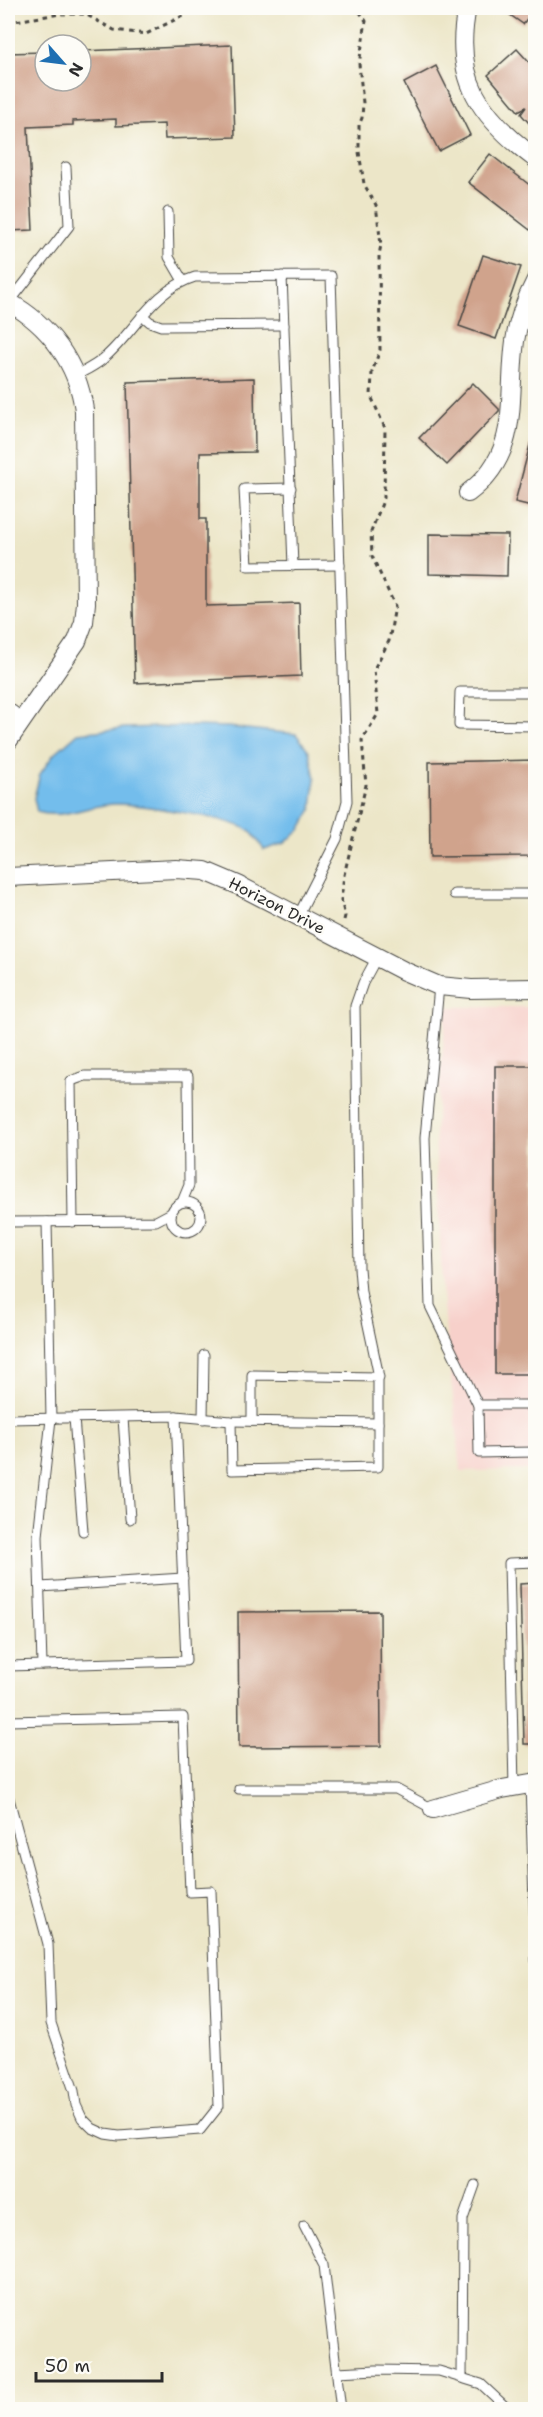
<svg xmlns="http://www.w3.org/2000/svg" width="543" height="2417" font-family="'Shantell Sans',sans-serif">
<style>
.built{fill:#f7d0ca}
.water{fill:#73bdec;stroke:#4f748c;stroke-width:1.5}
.building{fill:#d0a38c}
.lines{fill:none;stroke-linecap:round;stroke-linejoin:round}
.service-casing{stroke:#484743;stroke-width:11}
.minor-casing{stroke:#484743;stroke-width:20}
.path{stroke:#484743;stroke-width:3;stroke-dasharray:4.5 4.5;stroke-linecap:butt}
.service{stroke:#fff;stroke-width:9}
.minor{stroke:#fff;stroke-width:18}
.labels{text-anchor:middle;stroke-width:5;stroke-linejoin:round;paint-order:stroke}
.street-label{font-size:16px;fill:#2b2b2b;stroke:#fdfcf7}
</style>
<rect width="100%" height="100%" fill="#fdfcf7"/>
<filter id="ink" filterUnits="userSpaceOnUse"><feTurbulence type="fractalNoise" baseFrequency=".0167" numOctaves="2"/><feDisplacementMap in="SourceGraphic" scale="12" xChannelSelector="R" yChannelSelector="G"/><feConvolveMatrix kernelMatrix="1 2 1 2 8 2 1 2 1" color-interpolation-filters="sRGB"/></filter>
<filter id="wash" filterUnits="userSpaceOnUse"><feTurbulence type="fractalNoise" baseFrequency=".008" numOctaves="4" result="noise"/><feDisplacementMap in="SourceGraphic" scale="24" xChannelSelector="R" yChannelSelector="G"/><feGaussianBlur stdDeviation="1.35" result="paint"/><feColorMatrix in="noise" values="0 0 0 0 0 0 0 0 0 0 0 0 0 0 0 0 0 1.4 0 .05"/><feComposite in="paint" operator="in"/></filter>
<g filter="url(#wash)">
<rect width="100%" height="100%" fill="#ece6c8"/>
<polygon class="built" points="447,1007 535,1007 535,1470 461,1471 443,1305 435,1134"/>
<path class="water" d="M195,726L228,727L296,734L309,751L315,778L312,809L300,830L285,843L264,850C260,844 255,836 250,831C234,819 136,803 114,804C87,805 64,820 37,812L34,798L40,774L54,754L78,733L125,728Z"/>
<g id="blocks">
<g class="building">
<polygon points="500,8 535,8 523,24"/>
<polygon points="232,45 235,137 165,139 164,124 116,126 116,119 73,121 73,125 28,127 33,230 8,231 8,53 45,52 45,81 81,81 81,51"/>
<polygon points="517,49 536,70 536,131 521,114 526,107 518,111 488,75"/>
<polygon points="436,66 470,135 439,151 404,83"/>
<polygon points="490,154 536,190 536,222 530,230 468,182"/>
<polygon points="483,255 521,267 496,339 459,326"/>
<polygon points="254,378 255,452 200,453 200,519 206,519 206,606 299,603 301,676 135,683 127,382"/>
<polygon points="473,383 499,409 499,411 447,465 419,438"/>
<polygon points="531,441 536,441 536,507 515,502"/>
<polygon points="429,534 508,535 507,576 429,574"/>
<polygon points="536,760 536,856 430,857 429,762"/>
<rect x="495" y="1066" width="41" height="308"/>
<polygon points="536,1583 536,1744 524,1744 520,1584"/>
<polygon points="380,1611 381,1746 239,1747 238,1612"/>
</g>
</g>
</g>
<g filter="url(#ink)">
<use href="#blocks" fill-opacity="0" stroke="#484743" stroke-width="1.5"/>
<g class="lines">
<defs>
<g id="service">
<polyline points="168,212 169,257 183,281"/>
<polyline points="282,276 293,566"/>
<polyline points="9,303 69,226 66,167"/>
<polyline points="142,315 150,322 161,326 284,325"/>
<path d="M75,376C84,371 95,366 103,359C135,332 152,290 195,277L331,276L347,801L337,839L298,916"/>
<polyline points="291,488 244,489 248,566 340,565"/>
<polyline points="536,692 460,692 459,725 536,726"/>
<polyline points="8,707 23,718"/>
<polyline points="454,894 536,894"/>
<polyline points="439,986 425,1138 430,1306 478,1405 479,1453 536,1452"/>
<circle cx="186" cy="1217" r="15"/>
<polyline points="8,1222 156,1221 171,1213"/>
<polyline points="73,1222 71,1081 85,1076 188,1076 189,1185 182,1202"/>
<polyline points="478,1405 536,1405"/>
<polyline points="74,1418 83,1531"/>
<polyline points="123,1418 130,1519"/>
<polyline points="8,1419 176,1416 231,1421 378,1423"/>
<polyline points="203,1419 204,1355"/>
<polyline points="231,1421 232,1470 378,1467 378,1372 361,1292 359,1268 355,1006 363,983 377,957"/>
<polyline points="252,1421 252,1375 379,1377"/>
<polyline points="40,1587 183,1578"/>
<polyline points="42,1665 38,1536 51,1419 47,1222"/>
<polyline points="8,1666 186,1661 176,1416"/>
<polyline points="8,1725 8,1721 183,1717 190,1892 211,1891 219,2106 200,2130 119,2136 105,2134 92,2128 82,2118 76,2105 74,2091 51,2023 48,1944 8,1795"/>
<polyline points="530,1784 536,1961"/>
<polyline points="514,1787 509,1563 536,1562"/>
<polyline points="239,1789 396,1789 433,1809"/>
<polyline points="304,2226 324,2265 341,2410"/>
<polyline points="337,2372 376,2370 439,2371 481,2384 509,2410"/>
<polyline points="462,2378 463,2219 475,2185"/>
<polyline points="535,2410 536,2409"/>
</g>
<g id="minor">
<path d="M467,8C452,79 481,118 536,159"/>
<path d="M8,302C49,324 78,364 84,410L86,603L84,622L77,641L8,741"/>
<path d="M468,493C522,453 507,399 515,341C518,320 526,299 536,280"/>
<polyline points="8,877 176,869 205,871 238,885 404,971 439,986 471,989 536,988"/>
<polyline points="433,1809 502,1789 536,1783"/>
</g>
</defs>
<use href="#service" class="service-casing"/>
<use href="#minor" class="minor-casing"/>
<g class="path">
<polyline points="8,22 60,14 85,14 114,30 146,34 199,8"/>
<polyline points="344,920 345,916 341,900 344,875 366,785 362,740 378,714 374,669 389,641 395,606 372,556 371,532 384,498 385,428 371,396 372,372 380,350 379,255 381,245 376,205 364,184 359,152 359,125 362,118 363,103 359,64 366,21 357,8"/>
</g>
<use href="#service" class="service"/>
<use href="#minor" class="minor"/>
</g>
</g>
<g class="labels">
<g class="street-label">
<text transform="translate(277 905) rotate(27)" y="6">Horizon Drive</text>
</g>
</g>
<rect width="543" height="2417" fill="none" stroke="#fdfcf7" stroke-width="30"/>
<g transform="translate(63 63) rotate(118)"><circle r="28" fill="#fdfcf7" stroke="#a9a8a5" stroke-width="1.5"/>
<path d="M0-4.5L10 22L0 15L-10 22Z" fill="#1f6fb2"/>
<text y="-9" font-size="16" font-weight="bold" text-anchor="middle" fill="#2b2b2b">N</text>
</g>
<path d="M36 2372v9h126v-9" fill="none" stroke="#2b2b2b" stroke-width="3"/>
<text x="45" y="2372" font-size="18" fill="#2b2b2b" stroke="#fdfcf7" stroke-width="4.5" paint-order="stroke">50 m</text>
</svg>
